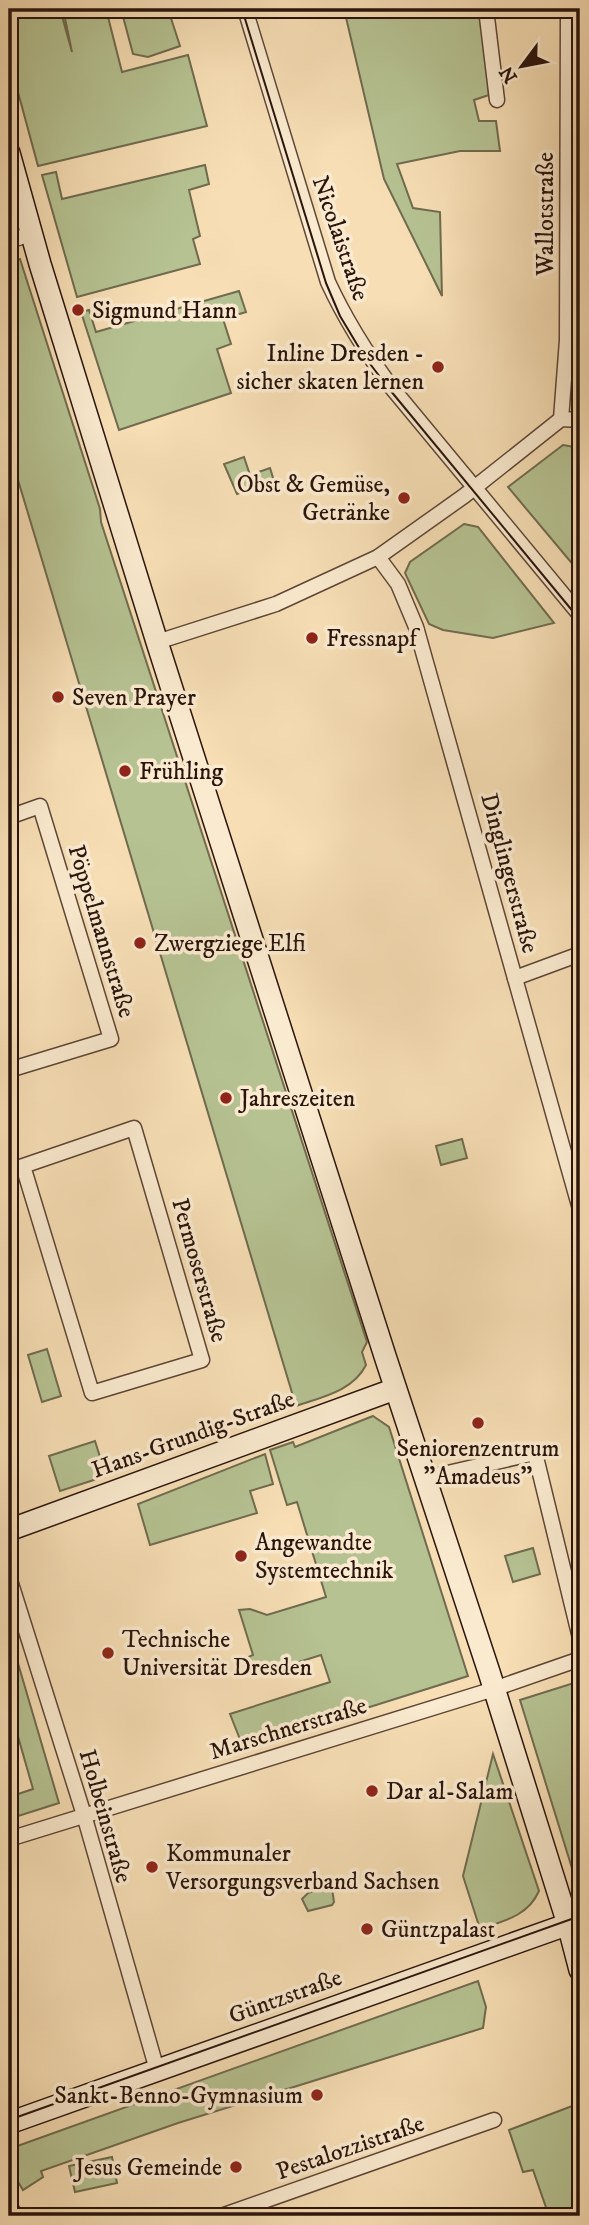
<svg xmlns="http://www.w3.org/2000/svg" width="589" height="2225" font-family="'IM FELL DW Pica',serif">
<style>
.green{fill:#b6c292;stroke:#706b4f;stroke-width:2}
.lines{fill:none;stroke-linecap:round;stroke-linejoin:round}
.street-casing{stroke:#5d4636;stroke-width:17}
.secondary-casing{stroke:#2a140c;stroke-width:24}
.street{stroke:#faeacf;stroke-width:14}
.secondary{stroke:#faeacf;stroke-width:21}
.tram{stroke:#2a140c;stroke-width:2}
.poi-dot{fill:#8f2418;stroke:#faeacf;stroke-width:2.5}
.labels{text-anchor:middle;stroke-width:7;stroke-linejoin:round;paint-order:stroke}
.street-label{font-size:24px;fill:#2a140c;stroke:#faeacf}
.poi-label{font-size:24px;fill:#2a140c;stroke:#faeacf;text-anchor:start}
</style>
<rect width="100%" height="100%" fill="#f7deb5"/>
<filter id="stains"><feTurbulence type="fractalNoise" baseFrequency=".00286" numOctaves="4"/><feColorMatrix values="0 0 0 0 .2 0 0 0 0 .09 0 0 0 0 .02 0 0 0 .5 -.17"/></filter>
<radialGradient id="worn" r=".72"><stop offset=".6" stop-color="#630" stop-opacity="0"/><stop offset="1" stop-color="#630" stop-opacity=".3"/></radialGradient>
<g class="green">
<polygon points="9,9 60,9 72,52 63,9 106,9 122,72 188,55 207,126 38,166 9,59"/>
<polygon points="121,9 168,9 180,46 148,57 133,54"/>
<polygon points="344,9 477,9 483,23 489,95 474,100 479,121 496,121 500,151 460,151 397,164 413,208 440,212 442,296 384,179"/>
<polygon points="205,165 209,184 189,190 200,236 193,239 200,264 77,297 42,175 56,172 62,199"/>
<path d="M20,259L100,509L101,522L367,1342L362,1352L366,1365C353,1391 322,1397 296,1406L9,450V263Z"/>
<polygon points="239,291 246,312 223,319 231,344 217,349 231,393 119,430 81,312 89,310 96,332"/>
<polygon points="563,445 580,448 580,573 508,487"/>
<polygon points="244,457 250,475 270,468 274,481 237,494 224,464"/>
<polygon points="464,524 478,527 554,623 493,638 443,630 429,624 405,573 410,562"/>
<polygon points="462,1139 467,1158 441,1165 436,1146"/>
<polygon points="47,1349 61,1396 42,1402 28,1355"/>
<polygon points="373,1416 389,1427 468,1676 243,1747 230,1714 330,1682 321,1655 251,1677 246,1658 253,1655 239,1610 250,1609 267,1615 326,1597 297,1502 287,1505 270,1450 293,1442 295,1447"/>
<polygon points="95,1441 106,1476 60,1491 49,1456"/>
<polygon points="265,1454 273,1484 250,1491 257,1513 150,1545 138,1504"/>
<polygon points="533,1548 540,1574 513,1582 505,1556"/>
<polygon points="15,1653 59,1803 9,1819 9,1797 33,1789 9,1705 9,1655"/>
<polygon points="580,1681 580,1884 575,1878 520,1700"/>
<path d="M493,1754L539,1891C528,1916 504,1921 480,1929L463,1876Z"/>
<polygon points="324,1887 332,1888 334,1902 332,1905 308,1911 302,1899 308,1893"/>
<polygon points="478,1981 486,2007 483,2028 178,2123 41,2171 43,2177 23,2190 9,2167 9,2149"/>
<polygon points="580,2103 580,2216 549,2216 533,2170 523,2172 509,2130"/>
<polygon points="112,2157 117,2183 75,2192 69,2166"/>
</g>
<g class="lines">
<defs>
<g id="street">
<path d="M245,9L328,282C346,321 367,354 392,388L580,615"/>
<polyline points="486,9 497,100"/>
<polyline points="9,241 31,234"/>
<polyline points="561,419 567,340 568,9"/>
<polyline points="378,557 398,584 416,627 580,1209"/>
<polyline points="157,642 276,604 378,557 464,496 561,419 580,420"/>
<polyline points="9,817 40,806 111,1039 9,1070"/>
<polyline points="515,978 580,954"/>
<polyline points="9,1171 23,1166 134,1128 202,1360 92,1393 23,1166"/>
<polyline points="426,1478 535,1453 580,1638"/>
<polyline points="9,1577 84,1815 157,2070"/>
<polyline points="9,1839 494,1689 580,1659"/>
<polyline points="9,2205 16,2216"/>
<polyline points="221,2216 494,2120"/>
</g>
<g id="secondary">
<polyline points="9,153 40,264 157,642 385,1356 489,1672 568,1924 580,1970"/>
<polyline points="9,1530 395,1389"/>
<polyline points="9,2123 580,1920"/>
</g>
</defs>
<use href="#street" class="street-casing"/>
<use href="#secondary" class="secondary-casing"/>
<use href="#street" class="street"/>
<use href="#secondary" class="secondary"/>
<g class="tram">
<polyline points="242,9 326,283 340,316 364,356 390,390 580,620"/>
<polyline points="9,2120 580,1916"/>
</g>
</g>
<g class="poi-dot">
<circle cx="78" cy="310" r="7"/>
<circle cx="438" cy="367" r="7"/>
<circle cx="404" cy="498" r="7"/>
<circle cx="312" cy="638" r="7"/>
<circle cx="58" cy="697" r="7"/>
<circle cx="125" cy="771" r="7"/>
<circle cx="140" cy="943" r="7"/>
<circle cx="226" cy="1098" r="7"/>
<circle cx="478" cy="1423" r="7"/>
<circle cx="241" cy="1556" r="7"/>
<circle cx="108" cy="1653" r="7"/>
<circle cx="372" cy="1791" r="7"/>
<circle cx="152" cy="1867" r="7"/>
<circle cx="367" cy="1929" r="7"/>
<circle cx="317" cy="2095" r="7"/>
<circle cx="236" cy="2167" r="7"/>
</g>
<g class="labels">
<g class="street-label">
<text transform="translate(545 214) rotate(-90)" y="8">Wallotstraße</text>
<text transform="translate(341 238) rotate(71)" y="8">Nicolaistraße</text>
<text transform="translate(510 873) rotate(75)" y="8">Dinglingerstraße</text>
<text transform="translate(102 931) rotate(73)" y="8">Pöppelmannstraße</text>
<text transform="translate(200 1270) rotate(74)" y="8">Permoserstraße</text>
<text transform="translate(193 1434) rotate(-20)" y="8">Hans-Grundig-Straße</text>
<text transform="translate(288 1728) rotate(-17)" y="8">Marschnerstraße</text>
<text transform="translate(106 1816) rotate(74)" y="8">Holbeinstraße</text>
<text transform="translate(285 1996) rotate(-20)" y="8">Güntzstraße</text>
<text transform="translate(350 2147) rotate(-19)" y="8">Pestalozzistraße</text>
</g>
<g class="poi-label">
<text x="92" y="318">Sigmund Hann</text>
<text x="424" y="361" text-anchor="end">Inline Dresden -<tspan x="424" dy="28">sicher skaten lernen</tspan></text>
<text x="390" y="492" text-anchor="end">Obst &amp; Gemüse,<tspan x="390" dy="28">Getränke</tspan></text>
<text x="326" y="646">Fressnapf</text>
<text x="72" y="705">Seven Prayer</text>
<text x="139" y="779">Frühling</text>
<text x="154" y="951">Zwergziege Elfi</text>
<text x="240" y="1106">Jahreszeiten</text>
<text x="478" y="1456" text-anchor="middle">Seniorenzentrum<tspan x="478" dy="28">"Amadeus"</tspan></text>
<text x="255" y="1550">Angewandte<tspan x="255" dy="28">Systemtechnik</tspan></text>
<text x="122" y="1647">Technische<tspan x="122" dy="28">Universität Dresden</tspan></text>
<text x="386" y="1799">Dar al-Salam</text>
<text x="166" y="1861">Kommunaler<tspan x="166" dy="28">Versorgungsverband Sachsen</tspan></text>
<text x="381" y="1937">Güntzpalast</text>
<text x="303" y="2103" text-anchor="end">Sankt-Benno-Gymnasium</text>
<text x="222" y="2175" text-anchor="end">Jesus Gemeinde</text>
</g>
</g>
<rect width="589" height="2225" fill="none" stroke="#f7deb5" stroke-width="35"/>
<rect x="10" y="10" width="568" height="2204" fill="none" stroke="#2a140c" stroke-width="3.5"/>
<rect x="18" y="18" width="554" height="2190" fill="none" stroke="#2a140c" stroke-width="2"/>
<g transform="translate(522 66) rotate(238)" stroke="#faeacf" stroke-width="5" paint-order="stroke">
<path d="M0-5L12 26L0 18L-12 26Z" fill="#2a140c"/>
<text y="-10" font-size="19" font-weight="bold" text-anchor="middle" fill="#2a140c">N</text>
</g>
<rect width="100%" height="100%" filter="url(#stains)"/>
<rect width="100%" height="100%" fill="url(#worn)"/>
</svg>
